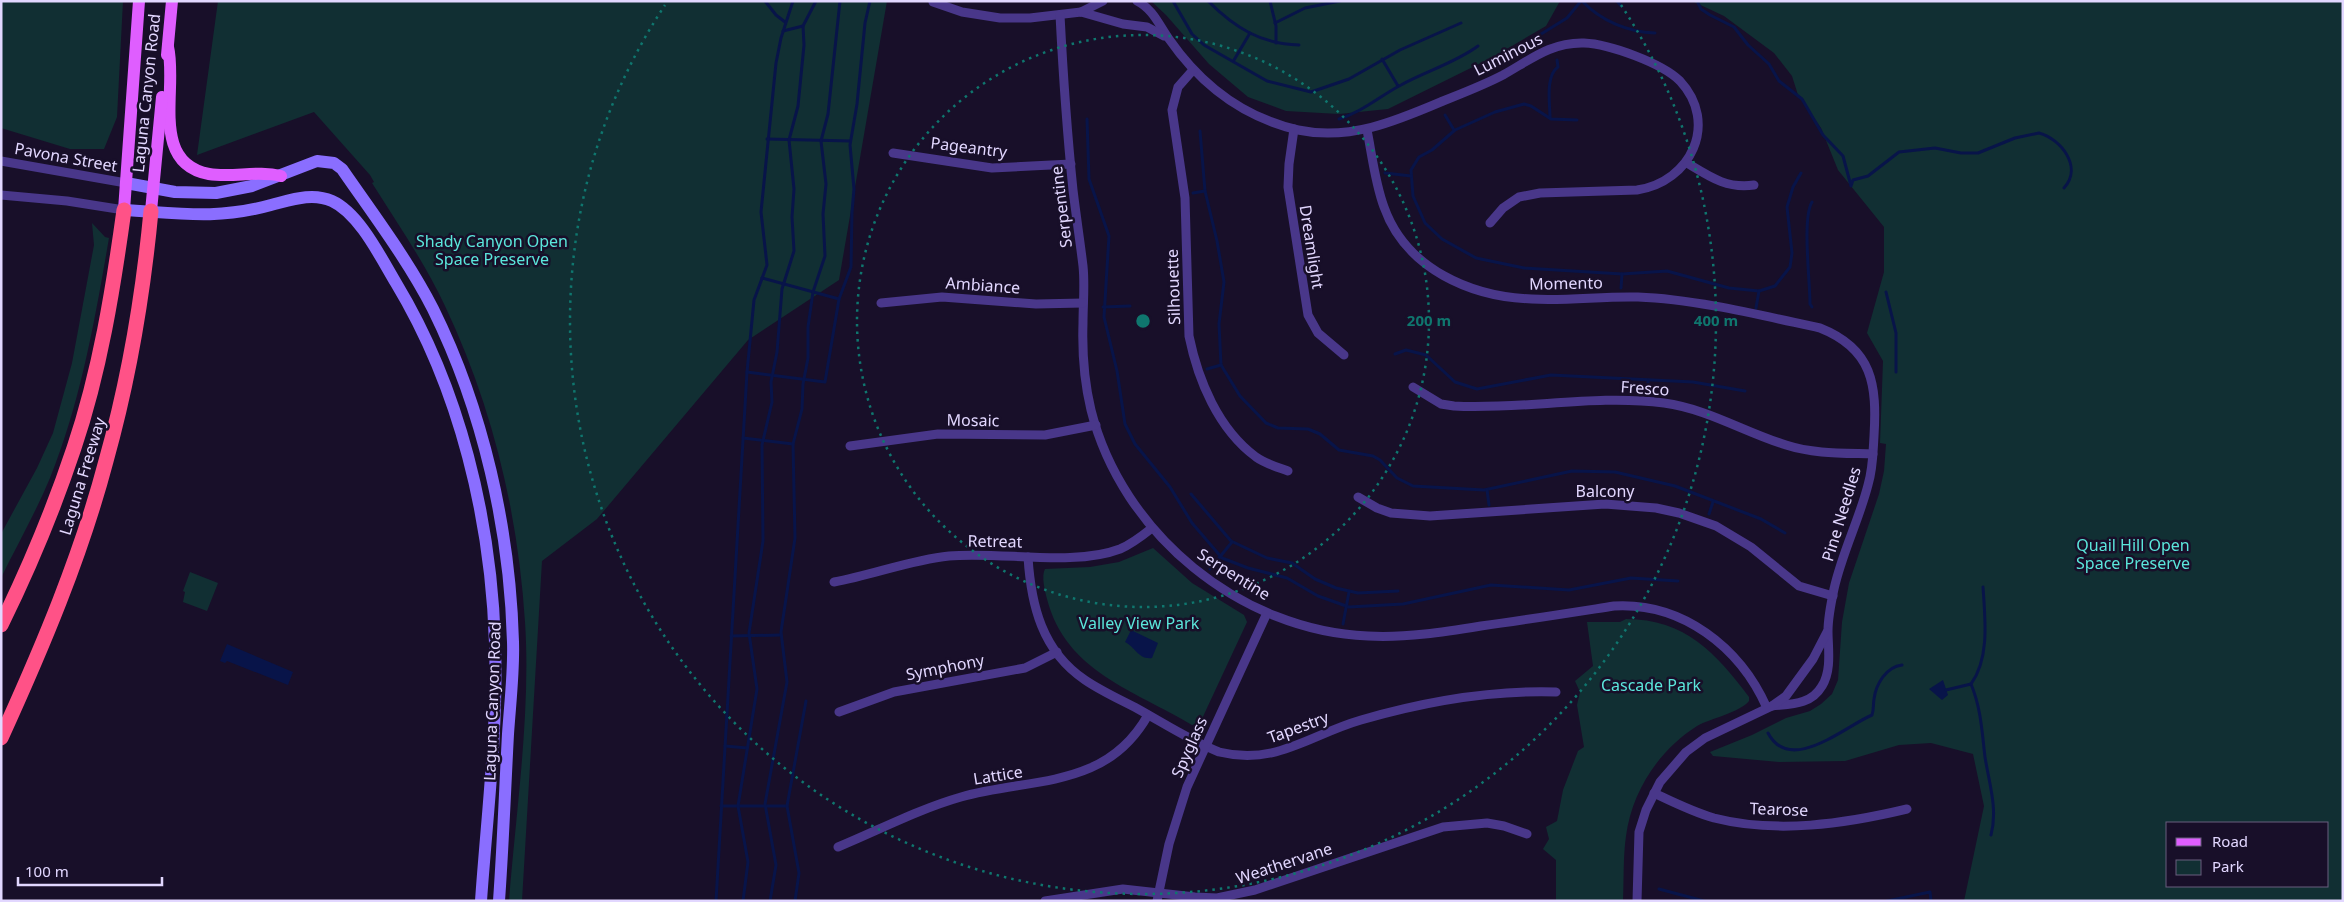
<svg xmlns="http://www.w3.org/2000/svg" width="2344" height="902" font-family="'Noto Sans',sans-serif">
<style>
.green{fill:#112f33;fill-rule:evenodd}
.water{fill:#081449}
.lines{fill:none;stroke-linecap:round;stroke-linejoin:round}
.stream{stroke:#081449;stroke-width:3}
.minor{stroke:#49378a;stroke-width:9}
.secondary{stroke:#8a6eff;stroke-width:12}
.primary{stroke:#df5eff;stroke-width:12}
.motorway{stroke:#ff5287;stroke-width:15}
.ring{fill:none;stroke:#0f766e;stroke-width:2.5;stroke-dasharray:2.5 5}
.labels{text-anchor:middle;stroke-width:5;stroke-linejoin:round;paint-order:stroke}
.street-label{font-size:16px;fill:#e2d7ff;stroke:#180f29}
.park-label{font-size:16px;fill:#5be6db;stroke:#180f29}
.centre{fill:#0f766e;stroke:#180f29;stroke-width:2.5}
.ring-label{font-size:15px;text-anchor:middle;font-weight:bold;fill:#0f766e;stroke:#180f29;stroke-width:5;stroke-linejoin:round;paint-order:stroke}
</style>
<rect width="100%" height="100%" fill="#180f29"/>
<g class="green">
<polygon points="1,1 123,1 117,117 104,149 70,149 1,128"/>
<path d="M218,1H887L839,280L748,340L597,519L542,561L522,901H509C516,811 531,711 525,622C518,512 492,405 445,306C425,263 397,223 372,183L374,182L370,175L314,112L197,155Z"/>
<polygon points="1151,1 1560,1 1546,26 1493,57 1388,109 1339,114 1286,111 1248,97 1209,64 1166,15"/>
<path d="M1692,1H2343V901H1964L1984,806L1973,754L1931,743L1899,745L1845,761L1779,762L1713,756L1710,752L1752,735L1786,718L1810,711L1821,704L1832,694L1838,680L1842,622L1849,583L1879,494L1884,471L1886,444L1880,443L1883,361L1867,333L1884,272V227L1838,170L1821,128L1798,95L1792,76L1774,53L1724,16ZM2168,823H2328V886H2168Z"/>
<path d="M92,223L105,237L109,238C95,319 81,401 50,478C36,512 17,545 1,578V534L37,468L53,433L72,363L94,245Z"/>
<path d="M1153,548L1192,583L1244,615L1247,622L1200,723L1192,725C1134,690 1066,672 1047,599C1045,591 1041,576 1045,569L1090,567L1119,562Z"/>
<polygon points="190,572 218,583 207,611 183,602 185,592 183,591"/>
<path d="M1626,619C1685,619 1716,653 1749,697V701C1739,713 1711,718 1697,726C1659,750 1632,791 1626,836C1623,857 1624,879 1623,901H1556V860L1543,849L1549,839L1546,827L1557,821L1563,790L1578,751L1584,747L1577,705L1580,692L1575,681L1593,666L1587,622H1620Z"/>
</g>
<g class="water">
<path d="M1131,630L1158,643L1152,658C1139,660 1136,648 1125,642Z"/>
<polygon points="227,644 293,672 288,685 227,661 225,663 220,661"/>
<polygon points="1943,680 1948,695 1942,700 1929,689"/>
</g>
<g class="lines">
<g class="stream">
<polyline points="765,1 776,15 785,22"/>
<polyline points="1173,1 1192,34 1204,45 1267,81 1311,92 1349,79 1400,50 1461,23"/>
<path d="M1208,1C1235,28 1261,44 1299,45"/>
<polyline points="1270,1 1276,26 1276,43"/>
<path d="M1582,1C1601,21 1628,32 1655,33"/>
<polyline points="1617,1 1621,6"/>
<path d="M1698,3L1701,9L1710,15L1734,27L1748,45L1769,64L1779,81L1802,99L1823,135L1843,156L1851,186L1853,180L1868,176L1899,152L1935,148L1961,153H1978L2015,138L2039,133C2061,139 2083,167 2064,188"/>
<polyline points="1275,23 1305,8 1340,1"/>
<polyline points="783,31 803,26"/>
<polyline points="1520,50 1525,44 1567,18 1581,1"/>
<polyline points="1382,59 1398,86"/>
<polyline points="1234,60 1250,33"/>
<polyline points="1445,115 1454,130"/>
<path d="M1550,118C1550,104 1545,76 1558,67L1557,60"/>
<polyline points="1087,119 1089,179 1109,236 1104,317 1117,371 1125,424 1135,444 1170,487 1192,523 1222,558 1248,568 1287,578 1318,596 1349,607 1403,604 1491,585 1569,590 1631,578 1678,581"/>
<path d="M1339,119C1362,112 1380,96 1401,85C1426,71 1455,63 1478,46"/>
<polyline points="1577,120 1551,119 1531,106 1524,104 1495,112 1455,130 1432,150 1419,157 1411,170 1413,196 1425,223 1442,239 1476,258 1524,268 1622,274 1667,271 1729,288 1759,291 1775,286 1790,267 1792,253 1787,207 1793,187 1801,173"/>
<polyline points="1200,131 1205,191 1217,241 1224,282 1219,324 1221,365 1240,396 1266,423 1278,428 1308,429 1320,434 1339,450 1373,456 1380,460 1397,478 1413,486 1484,490 1572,471 1615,472 1675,486 1761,519 1785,533"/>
<polyline points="767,139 850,141"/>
<polyline points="1385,173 1411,176"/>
<polyline points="1193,193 1205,191"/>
<polyline points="762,278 839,299"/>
<polyline points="1621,288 1622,274"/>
<polyline points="1886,292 1896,333 1896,372"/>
<polyline points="1103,307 1130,306"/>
<path d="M1812,307L1810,304C1810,281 1802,218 1812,202"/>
<polyline points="1756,308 1759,291"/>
<polyline points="1395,354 1406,350 1426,355 1455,382 1477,389 1551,375 1693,382 1745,391"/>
<polyline points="1207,369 1221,365"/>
<polyline points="747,372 825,382 839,299 851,267 852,212 854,189 850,145 857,104 865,23 870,1"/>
<polyline points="1648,391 1648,381"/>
<polyline points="743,438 793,444"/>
<polyline points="1487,490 1489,505"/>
<polyline points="1191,494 1231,541 1267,558 1292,563 1315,579 1336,588 1358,593 1398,591"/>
<polyline points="1709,514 1713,502"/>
<polyline points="1210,569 1232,542"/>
<polyline points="1343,624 1349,592"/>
<polyline points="731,636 781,635"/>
<path d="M1971,684C1981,708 1982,732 1985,757C1989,783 1998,809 1991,835"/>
<path d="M1946,690L1971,684C1990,658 1985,618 1983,587"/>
<path d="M1768,733C1790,775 1844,727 1872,715C1874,709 1873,705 1874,699C1876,684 1886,667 1902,665"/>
<polyline points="725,746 747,748"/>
<polyline points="721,806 787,806"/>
<polyline points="1659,889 1704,901"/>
<polyline points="716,901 747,372 754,300 767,265 761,212 776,63 781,38 793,1"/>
<polyline points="743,901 748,862 738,806 757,689 749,633 763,541 762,445 772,402 771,382 777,352 782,289 794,251 792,217 794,189 789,140 798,106 804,45 803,26 816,1"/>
<polyline points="770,901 776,865 765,804 787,682 781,632 795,538 793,444 802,409 803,384 808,358 808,327 813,292 825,256 823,214 826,184 821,141 828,114 840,1"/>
<polyline points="795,901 799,873 787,806 806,701"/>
<polyline points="1887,901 1930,892 1931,901"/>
</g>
<g class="minor">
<path d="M1137,1C1153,9 1159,25 1169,39C1201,85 1242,117 1298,130C1350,141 1396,121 1443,101C1463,93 1484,85 1503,75C1530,60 1551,42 1584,43C1609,44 1662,63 1680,81C1719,123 1691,182 1637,190L1540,193L1519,197L1503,208L1490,223"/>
<polyline points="933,2 962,12 1000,18 1030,18 1081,12 1123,24 1147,27 1164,36"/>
<polyline points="1081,12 1103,1"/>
<path d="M1060,15C1063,73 1067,132 1073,190C1076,215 1080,241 1083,266C1085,285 1083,304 1083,323C1082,353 1084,381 1091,410C1122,534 1241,631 1368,636C1406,638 1444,632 1481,626C1525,620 1569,613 1614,606C1682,602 1740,647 1767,708"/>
<path d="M1193,70L1178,87L1172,110L1185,198L1189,336C1198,380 1218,429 1256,457C1266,464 1277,467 1288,471"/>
<polyline points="1294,129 1289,164 1288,187 1308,315 1318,333 1344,355"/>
<path d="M1367,130C1372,155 1375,183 1384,207C1406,269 1471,297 1532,299C1567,301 1603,296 1638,297C1695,299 1764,316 1820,328C1873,349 1877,385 1874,436C1873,452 1873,469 1868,485C1859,520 1842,553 1834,589C1831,603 1828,617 1828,631C1828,648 1832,670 1822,686C1811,705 1791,704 1772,706"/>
<polyline points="893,153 992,168 1071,164"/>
<polyline points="1,161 126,183"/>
<path d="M1687,163C1710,177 1727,189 1754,185"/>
<polyline points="1,195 67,201 124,210"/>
<polyline points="881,303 942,297 1036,304 1083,303"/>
<path d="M1413,387L1441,404L1454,406C1524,410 1594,394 1664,403C1708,409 1744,432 1786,445C1814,454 1843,453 1873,454"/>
<polyline points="850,446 938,434 1045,435 1096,425"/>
<polyline points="1358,497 1377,508 1391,513 1430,516 1605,504 1656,508 1679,513 1716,526 1751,547 1799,586 1833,596"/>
<path d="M1028,557C1031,605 1042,651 1085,680C1101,691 1121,700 1138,709C1165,724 1191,741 1219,752C1276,766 1309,735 1361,720C1423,702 1491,690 1556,692"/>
<path d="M834,582C873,575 910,560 949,556C1000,551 1073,567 1120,549C1132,544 1142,536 1152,528"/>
<polyline points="839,712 894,692 1025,668 1057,652"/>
<path d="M1654,793C1673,802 1693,812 1714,818C1777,834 1844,824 1907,809"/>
<path d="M838,847C879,830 919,809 961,797C1031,777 1106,790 1148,715"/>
<polyline points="1045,901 1123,889 1195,897 1217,898 1255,890 1443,827 1487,823 1504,826 1527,834"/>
<polyline points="1157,901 1169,844 1187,787 1267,613"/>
<polyline points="1637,901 1639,832 1646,810 1660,782 1686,752 1705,738 1772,706 1786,696 1813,659 1827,632"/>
</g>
<g class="secondary">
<path d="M126,183L175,192L216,193L252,186L317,161L334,163L342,169C373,214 408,260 433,309C483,410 510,529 513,642C514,672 510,704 508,734C505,790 503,845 499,901"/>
<path d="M124,210C178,213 217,220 271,205C291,200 312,192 332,201C359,213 381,258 396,283C460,389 491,519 495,643C498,729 487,815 481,901"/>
</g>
<g class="primary">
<path d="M168,47C178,88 149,163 209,174C233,178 257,170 281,176"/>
<polyline points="167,55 172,1"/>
<polyline points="124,210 139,1"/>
<polyline points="151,211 162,97"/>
</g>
<g class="motorway">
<path d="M1,625C29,568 54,508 74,448C100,371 113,290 124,210"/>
<path d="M1,738C42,648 81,556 106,461C129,379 143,296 151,211"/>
</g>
</g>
<g class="ring">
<circle cx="1143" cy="321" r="286"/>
<path d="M1621 5A573 573 0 1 1 665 5"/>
</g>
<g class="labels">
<g class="street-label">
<text transform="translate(1508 54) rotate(-27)" y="6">Luminous</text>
<text transform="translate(146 93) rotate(-84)" y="6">Laguna Canyon Road</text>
<text transform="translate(969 147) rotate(7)" y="6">Pageantry</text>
<text transform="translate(66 157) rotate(10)" y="6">Pavona Street</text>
<text transform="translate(1061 207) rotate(-97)" y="6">Serpentine</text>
<text transform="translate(1312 247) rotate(81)" y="6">Dreamlight</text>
<text transform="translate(1566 283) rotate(-1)" y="6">Momento</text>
<text transform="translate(983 285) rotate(4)" y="6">Ambiance</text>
<text transform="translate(1173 287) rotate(-92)" y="6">Silhouette</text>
<text transform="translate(1645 388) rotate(4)" y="6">Fresco</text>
<text transform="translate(973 420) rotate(1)" y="6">Mosaic</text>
<text transform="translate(82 476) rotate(-73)" y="6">Laguna Freeway</text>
<text x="1605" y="497">Balcony</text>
<text transform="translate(1841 514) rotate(-73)" y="6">Pine Needles</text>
<text transform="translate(995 541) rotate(1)" y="6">Retreat</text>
<text transform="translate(1234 574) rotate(32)" y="6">Serpentine</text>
<text transform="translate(945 667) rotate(-11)" y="6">Symphony</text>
<text transform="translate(492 701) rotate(-88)" y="6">Laguna Canyon Road</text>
<text transform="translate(1298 727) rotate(-20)" y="6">Tapestry</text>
<text transform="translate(1189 747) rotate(-66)" y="6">Spyglass</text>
<text transform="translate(998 775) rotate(-9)" y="6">Lattice</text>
<text transform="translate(1779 809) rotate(2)" y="6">Tearose</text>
<text transform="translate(1284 863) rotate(-18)" y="6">Weathervane</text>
</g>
<g class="park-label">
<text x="492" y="247">Shady Canyon Open<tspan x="492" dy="18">Space Preserve</tspan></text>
<text x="2133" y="551">Quail Hill Open<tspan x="2133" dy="18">Space Preserve</tspan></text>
<text x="1139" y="629">Valley View Park</text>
<text x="1651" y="691">Cascade Park</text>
</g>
</g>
<circle cx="1143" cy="321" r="8" class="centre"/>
<g class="ring-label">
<text x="1429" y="326">200 m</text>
<text x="1716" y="326">400 m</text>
</g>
<rect width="2344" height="902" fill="none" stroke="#e2d7ff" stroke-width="5"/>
<rect x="2166" y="822" width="162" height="65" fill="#180f29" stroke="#695f7f"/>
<rect x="2176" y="838" width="25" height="8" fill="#df5eff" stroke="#695f7f"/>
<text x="2212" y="847" font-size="15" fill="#e2d7ff">Road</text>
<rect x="2176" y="860" width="25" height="15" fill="#112f33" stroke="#695f7f"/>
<text x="2212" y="872" font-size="15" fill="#e2d7ff">Park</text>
<path d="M18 877v8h144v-8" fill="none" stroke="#e2d7ff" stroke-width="2.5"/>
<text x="25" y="877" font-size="15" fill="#e2d7ff" stroke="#180f29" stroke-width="4" paint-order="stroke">100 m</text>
</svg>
